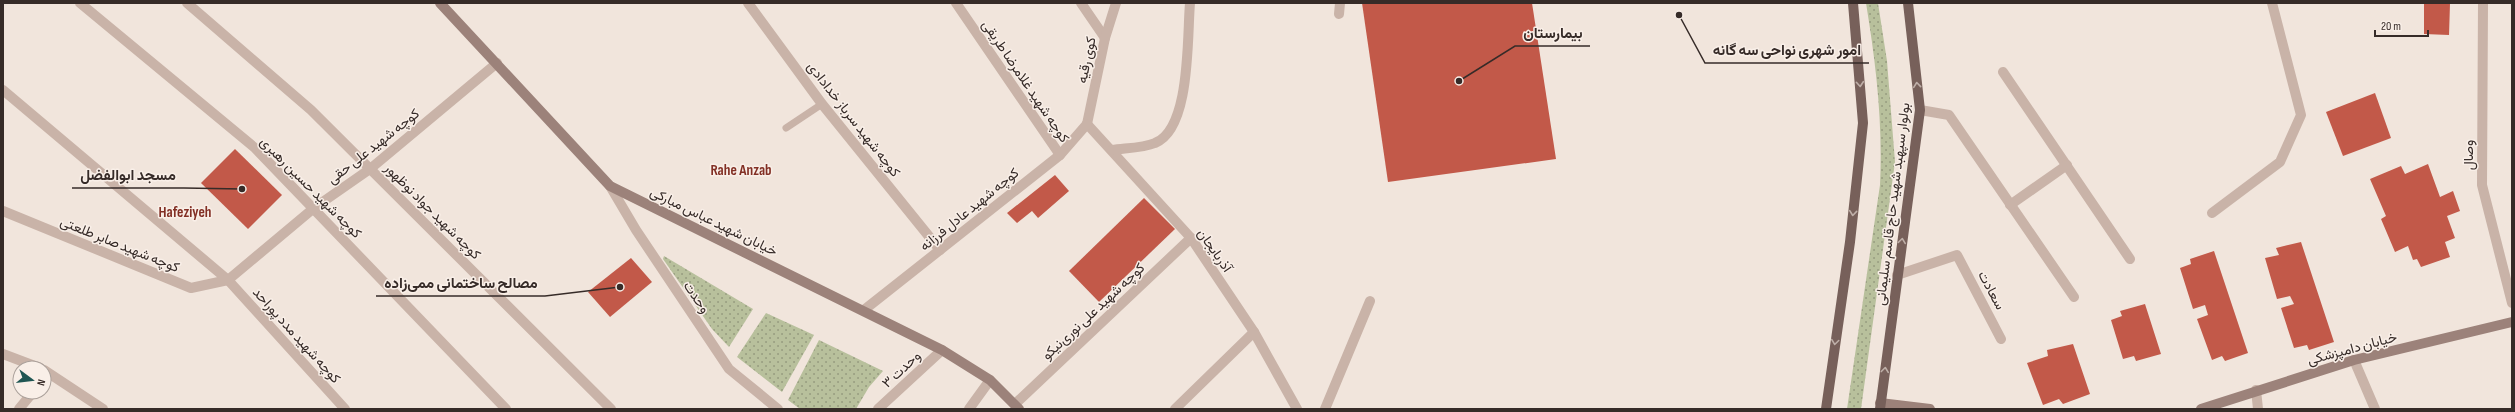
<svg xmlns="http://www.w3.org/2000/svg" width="2515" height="412" font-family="'Sofia Sans Condensed',Vazirmatn,sans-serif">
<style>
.grass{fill:url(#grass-dots)}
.building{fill:#c25949}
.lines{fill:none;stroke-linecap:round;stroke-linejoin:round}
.lane{stroke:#c9b3a8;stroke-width:7}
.street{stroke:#c9b3a8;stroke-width:10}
.secondary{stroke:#9c827a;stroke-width:10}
.primary{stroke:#77605a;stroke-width:10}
.oneway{stroke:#beafa8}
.labels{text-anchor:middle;stroke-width:3;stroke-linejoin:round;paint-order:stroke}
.street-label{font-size:14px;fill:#362b28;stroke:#f9efe8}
.neighbourhood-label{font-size:15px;font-weight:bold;fill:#822f24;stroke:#f9efe8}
.leader{fill:none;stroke:#362b28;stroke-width:1.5}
.callout-dot{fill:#362b28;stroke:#f9efe8;stroke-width:1.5}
.callout-label{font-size:15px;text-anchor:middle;font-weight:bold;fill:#362b28;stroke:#f9efe8;stroke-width:3;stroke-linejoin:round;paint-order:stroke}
</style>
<defs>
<pattern id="grass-dots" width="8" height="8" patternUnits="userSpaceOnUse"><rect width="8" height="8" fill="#b8c09c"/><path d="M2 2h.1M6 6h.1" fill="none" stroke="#969c7f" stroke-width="1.8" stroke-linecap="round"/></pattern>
</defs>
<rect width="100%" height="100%" fill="#f1e5dc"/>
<g class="grass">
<path d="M1866,3H1878L1887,61L1895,162L1861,409H1847L1880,185C1883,123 1876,64 1866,3Z"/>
<polygon points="664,256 753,309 729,347 712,329 663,259"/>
<polygon points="766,313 814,335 782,392 737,357"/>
<polygon points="819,340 883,371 869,387 856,409 800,409 788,400"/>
</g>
<g class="building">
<polygon points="1362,3 1532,3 1556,159 1388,182"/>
<polygon points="2424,3 2450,3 2449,35 2424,34"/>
<polygon points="2375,93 2391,138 2343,156 2326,112"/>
<polygon points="235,149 282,195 248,229 201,183"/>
<polygon points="2428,164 2440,197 2453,191 2460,211 2447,216 2455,238 2445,242 2450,257 2421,267 2417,259 2413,260 2408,246 2395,252 2381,219 2386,216 2370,179 2401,166 2405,174"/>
<polygon points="1055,175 1069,191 1038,218 1032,211 1017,223 1007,213"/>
<polygon points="1144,198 1175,229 1099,302 1069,271"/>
<polygon points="2301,242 2334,342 2309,350 2307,345 2294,348 2281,308 2294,304 2290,296 2277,299 2265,258 2279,255 2276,248"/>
<polygon points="2214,251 2248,353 2225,361 2222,356 2212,360 2197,319 2208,315 2205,305 2193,309 2180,268 2191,264 2190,259"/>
<polygon points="631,258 652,282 610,317 588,292"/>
<polygon points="2145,304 2161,354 2136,361 2134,356 2123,359 2111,320 2122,316 2120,311"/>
<polygon points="2073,344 2090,394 2063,404 2059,399 2043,405 2027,363 2048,356 2047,350"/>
</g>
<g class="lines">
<polyline class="lane" points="786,128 822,104"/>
<g class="street">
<polyline points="80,3 255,148 506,409"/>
<polyline points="187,3 311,110 611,409"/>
<polyline points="748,3 822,104 940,250"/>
<polyline points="956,3 1060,155"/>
<polyline points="1081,3 1105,38"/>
<polyline points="2483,3 2482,185 2512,303"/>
<polyline points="1339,14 1340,3"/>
<polyline points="2003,72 2130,259"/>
<polyline points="3,90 228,280 345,409"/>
<polyline points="1920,110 1949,115 2074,297"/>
<polyline points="1087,124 1191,238 1254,332 1297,409"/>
<polyline points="1087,124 1105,38 1116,3"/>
<path d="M1112,150C1126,148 1143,148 1155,143C1191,129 1187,37 1190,3"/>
<polyline points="610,186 636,230 729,369 778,409"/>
<polyline points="2010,205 2067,165"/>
<polyline points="3,211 191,288 228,280 314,208 370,169 497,63"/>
<polyline points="2212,213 2280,162 2301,115 2272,3"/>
<polyline points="1897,275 1957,255 2001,339"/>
<polyline points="864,310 1060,155 1087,124"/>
<polyline points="3,354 40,368"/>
<polyline points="2354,360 2375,409"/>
<polyline points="44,370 103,409"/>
<polyline points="2256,390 2258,409"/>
<polyline points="1015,404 1191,238"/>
<polyline points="19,409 33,392"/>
<polyline points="878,409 942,350"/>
<polyline points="969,409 990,380"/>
<polyline points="1175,409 1254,332"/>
<polyline points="1325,409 1370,301"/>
</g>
<g class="secondary">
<polyline points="440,3 610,186 942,350 990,380 1019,409"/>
<polyline points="1880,403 1930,409"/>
<polyline points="2201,409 2354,360 2512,322"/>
</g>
<g class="primary">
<polyline points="1826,409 1850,242 1863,123 1853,3"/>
<polyline points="1880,409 1920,110 1908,3"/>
</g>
</g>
<defs><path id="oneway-chevron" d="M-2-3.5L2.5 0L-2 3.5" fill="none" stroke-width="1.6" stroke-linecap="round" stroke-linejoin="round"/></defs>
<g class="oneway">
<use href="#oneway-chevron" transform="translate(1860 84) rotate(85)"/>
<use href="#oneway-chevron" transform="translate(1917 85) rotate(-96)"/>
<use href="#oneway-chevron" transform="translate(1853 213) rotate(96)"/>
<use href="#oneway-chevron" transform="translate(1902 241) rotate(-82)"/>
<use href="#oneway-chevron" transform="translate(1835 342) rotate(98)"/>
<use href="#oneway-chevron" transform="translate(1885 370) rotate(-83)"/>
</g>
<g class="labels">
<g class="street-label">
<text transform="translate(1086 60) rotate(-78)" y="5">کوی رقیه</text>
<text transform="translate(1026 81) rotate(56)" y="5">کوچه شهید غلامرضا طریقی</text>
<text transform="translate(854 119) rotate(52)" y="5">کوچه شهید سرباز خدادادی</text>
<text transform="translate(373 146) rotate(-38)" y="5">کوچه شهید علی حقی</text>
<text transform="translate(2468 155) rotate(-90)" y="5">وصال</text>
<text transform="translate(311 187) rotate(45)" y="5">کوچه شهید حسین رهبری</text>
<text transform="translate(1892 204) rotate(-83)" y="5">بولوار سپهبد شهید حاج قاسم سلیمانی</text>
<text transform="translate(969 209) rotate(-39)" y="5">کوچه شهید عادل فرزانه</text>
<text transform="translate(433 211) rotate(45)" y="5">کوچه شهید جواد نوظهور</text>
<text transform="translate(714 221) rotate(26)" y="5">خیابان شهید عباس مبارکی</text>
<text transform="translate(120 244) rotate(22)" y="5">کوچه شهید صابر طلعتی</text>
<text transform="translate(1215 250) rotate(55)" y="5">آذربایجان</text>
<text transform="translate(1992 290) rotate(62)" y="5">سعادت</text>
<text transform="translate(697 297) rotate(56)" y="5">وحدت</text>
<text transform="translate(1093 311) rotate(-43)" y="5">کوچه شهید علی نوری‌نیکو</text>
<text transform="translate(297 335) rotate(48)" y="5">کوچه شهید مدد پوراحد</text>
<text transform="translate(2352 348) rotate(-15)" y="5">خیابان دامپزشکی</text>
<text transform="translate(901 369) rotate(-43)" y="5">وحدت ۳</text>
</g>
<g class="neighbourhood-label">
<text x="741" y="175">Rahe Anzab</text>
<text x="185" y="217">Hafeziyeh</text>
</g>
</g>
<path class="leader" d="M1459 81L1515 46H1590M1679 15L1705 63H1869M242 189L184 188H72M620 287L545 296H376"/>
<g class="callout-dot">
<circle cx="1459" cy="81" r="4"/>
<circle cx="1679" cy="15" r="4"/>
<circle cx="242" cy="189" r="4"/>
<circle cx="620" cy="287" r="4"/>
</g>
<g class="callout-label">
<text x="1553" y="38">بیمارستان</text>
<text x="1787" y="55">امور شهری نواحی سه گانه</text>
<text x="128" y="180">مسجد ابوالفضل</text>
<text x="461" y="288">مصالح ساختمانی ممی‌زاده</text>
</g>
<rect width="2515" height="412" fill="none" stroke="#362b28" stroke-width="8"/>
<g transform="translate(32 380) rotate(105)"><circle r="19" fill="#f9efe8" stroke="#aba19b"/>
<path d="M0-3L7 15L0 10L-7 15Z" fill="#1f5653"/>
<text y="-6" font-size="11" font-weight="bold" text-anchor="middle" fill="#362b28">N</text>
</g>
<path d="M2375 30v6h53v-6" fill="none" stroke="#362b28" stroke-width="2"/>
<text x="2381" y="30" font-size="12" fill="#362b28" stroke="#f9efe8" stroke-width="3" paint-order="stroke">20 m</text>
</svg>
